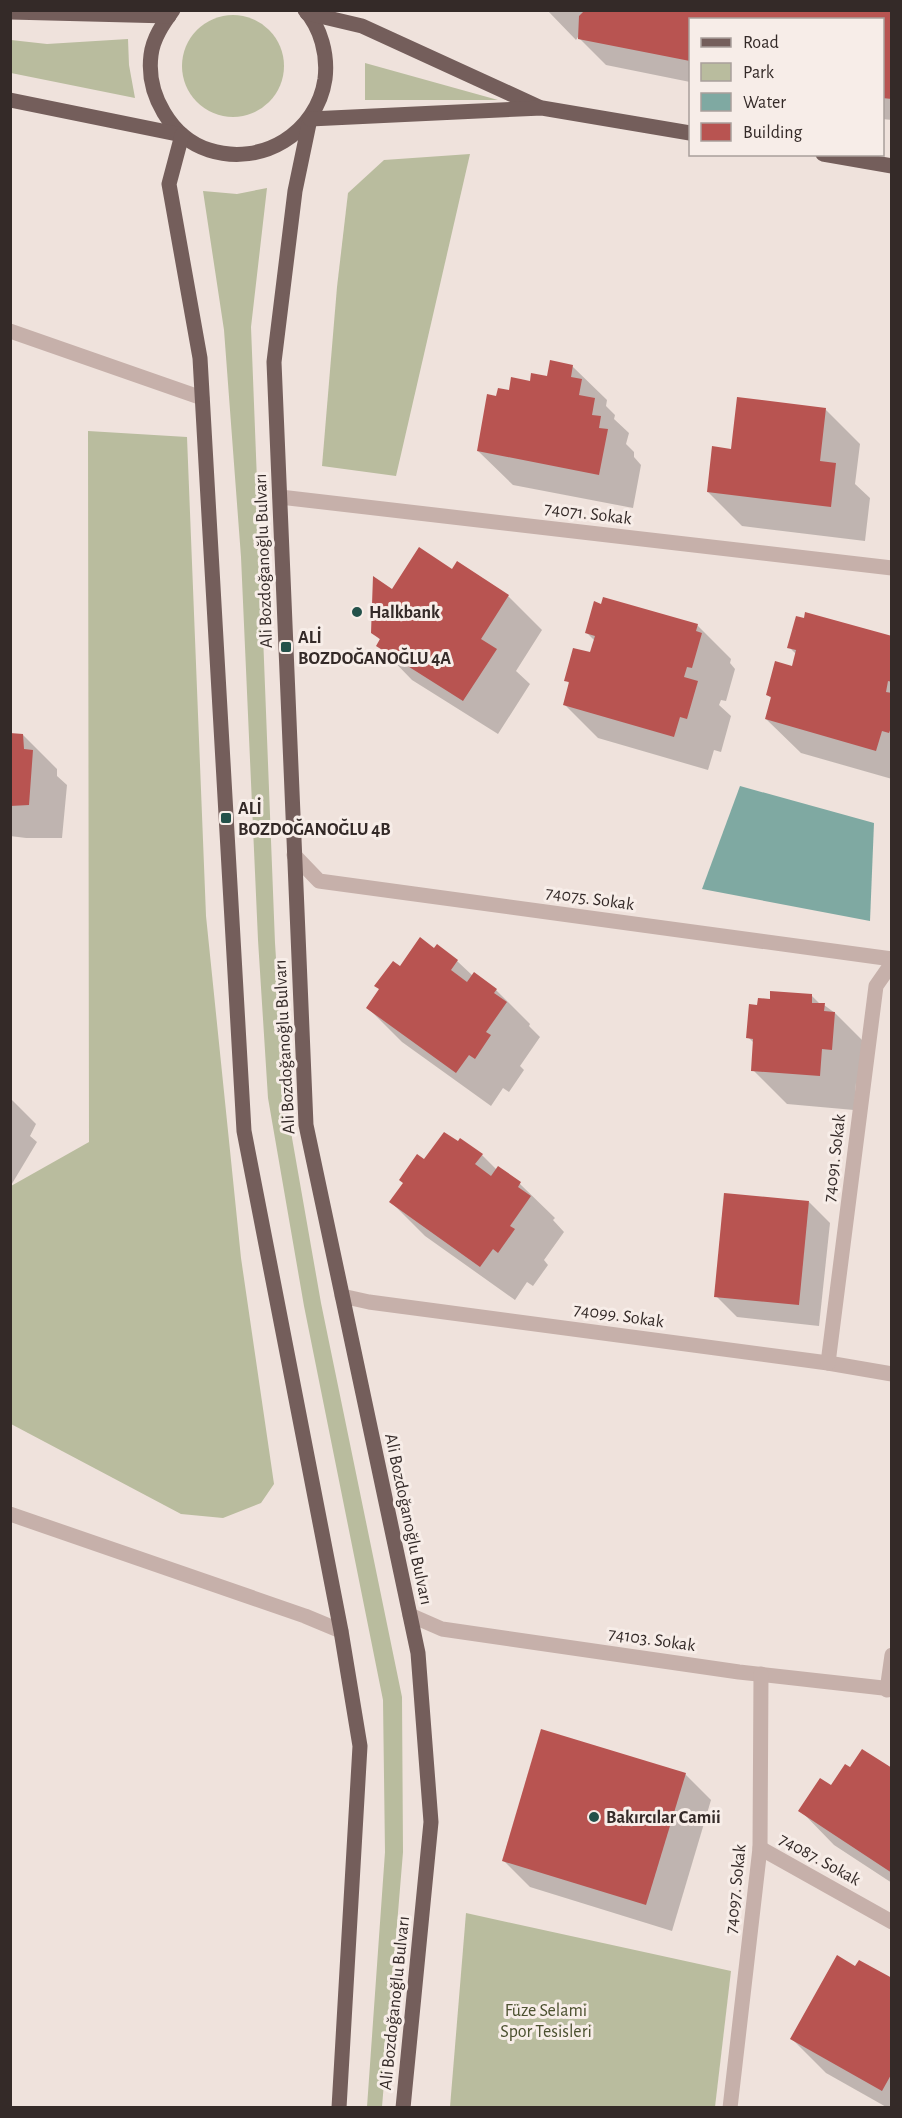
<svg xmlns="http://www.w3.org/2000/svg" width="902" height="2118" font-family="'Alegreya Sans',sans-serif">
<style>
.green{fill:#b9bc9e}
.water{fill:#7fa9a2}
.shadow{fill:#0003}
.building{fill:#b85451}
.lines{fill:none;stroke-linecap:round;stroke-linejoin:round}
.minor{stroke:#c6b0aa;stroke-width:15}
.major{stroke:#745e5b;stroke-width:15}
.poi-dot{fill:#23514a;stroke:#f7ede8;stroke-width:2}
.labels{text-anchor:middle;stroke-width:6;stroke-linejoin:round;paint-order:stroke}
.street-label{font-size:18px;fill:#342a28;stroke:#f7ede8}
.poi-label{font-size:18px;font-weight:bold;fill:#342a28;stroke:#f7ede8;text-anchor:start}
.park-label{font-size:18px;fill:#4b502f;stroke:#f7ede8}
</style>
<rect width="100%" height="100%" fill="#efe2dc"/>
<g class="green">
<circle cx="233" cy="66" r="51"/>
<polygon points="128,39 129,65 135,98 11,73 11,40 47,44"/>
<polygon points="365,63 498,100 365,100"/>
<polygon points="470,154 396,476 322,466 337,287 348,193 384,160"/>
<polygon points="267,188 251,327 275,943 285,1098 321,1303 402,1697 403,1852 382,2107 367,2107 385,1852 383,1700 304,1306 268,1098 258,940 241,557 224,330 203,191 237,194"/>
<polygon points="88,431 187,437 206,916 241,1258 274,1484 261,1503 223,1518 181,1514 11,1424 11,1186 89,1142"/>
<polygon points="466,1913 731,1971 715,2107 450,2107"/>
</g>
<polygon class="water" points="740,786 874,823 870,921 702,889"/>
<g class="shadow">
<polygon points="547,10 892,11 892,120 882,119 882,20 690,20 690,82 606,65 578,37 576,40"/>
<polygon points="572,366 607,400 606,406 615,415 614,419 629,433 626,444 634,452 634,457 641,465 633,508 513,485 478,451 498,398"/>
<polygon points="825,409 860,444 855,484 870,498 865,541 742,526 708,492 732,450"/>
<polygon points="452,571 508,596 542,630 516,671 530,684 498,734 412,680 378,645 381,641 373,632 393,591"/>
<polygon points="697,625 731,659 730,663 735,669 726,701 721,700 719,705 731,716 721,752 714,750 708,770 598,738 564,704 570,684 566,680 591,654 595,641 587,633"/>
<polygon points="892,638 892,779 801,753 766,719 772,699 768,695 793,668 797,655 789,647"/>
<polygon points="10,734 23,735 57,769 57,776 67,785 62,838 26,838 10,836"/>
<polygon points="434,950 457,961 473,976 475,974 496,990 530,1024 529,1026 540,1037 520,1066 524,1070 509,1092 503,1088 491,1106 402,1042 368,1008 400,968"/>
<polygon points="812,996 821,1005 824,1005 835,1013 869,1047 866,1083 856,1083 854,1110 787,1104 753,1070 755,1044 748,1037 759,1007 771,1000"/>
<polygon points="10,1098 36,1124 30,1136 37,1142 10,1187"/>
<polygon points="482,1155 497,1170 499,1168 520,1184 555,1218 553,1220 564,1232 544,1260 548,1265 533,1286 527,1282 515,1300 425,1236 391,1202 424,1162"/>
<polygon points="809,1202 830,1223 819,1326 737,1317 716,1296"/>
<polygon points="850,1769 892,1770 892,1883 834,1845 800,1810 832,1787"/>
<polygon points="685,1774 711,1800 672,1931 530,1887 504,1861"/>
<polygon points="856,1968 892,1980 892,2108 888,2108 826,2073 792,2039"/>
</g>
<g class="building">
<polygon points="585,10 892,10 892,99 882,98 882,20 690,20 690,61 578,39 579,16"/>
<polygon points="550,360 573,365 571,377 582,379 579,395 595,398 592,415 601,416 599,428 608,429 599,475 477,451 487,394 496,396 498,388 509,390 511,377 530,381 531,373 547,376"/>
<polygon points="737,397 826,408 820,461 836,463 831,507 707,492 712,446 731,449"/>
<polygon points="419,547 452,569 457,561 509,595 481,639 497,649 463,701 376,646 380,639 371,633 373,576 392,589"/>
<polygon points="603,597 698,624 696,631 702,633 692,668 687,667 684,677 698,681 687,719 680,717 674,737 563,705 569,682 564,681 573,648 590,652 595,636 585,633 594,601 601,604"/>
<polygon points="805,612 892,636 892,682 888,681 886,692 892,693 892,725 889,733 882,731 876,751 765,719 771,697 766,695 775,661 792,666 796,650 787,648 796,616 804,618"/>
<polygon points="10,733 23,734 24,749 33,750 29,805 10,806"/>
<polygon points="420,937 434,948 437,944 458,960 451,970 467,982 474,972 497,989 494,993 507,1002 486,1032 491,1035 475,1059 469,1055 456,1073 366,1008 379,989 374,986 393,961 400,966"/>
<polygon points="770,991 812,994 812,1003 825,1003 824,1011 835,1012 832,1050 822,1049 820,1076 751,1071 753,1039 746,1038 749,1004 757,1005 758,998 770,999"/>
<polygon points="444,1132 458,1141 460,1138 483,1154 475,1164 491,1176 498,1166 521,1182 518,1187 531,1196 510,1226 515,1229 498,1253 493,1249 480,1267 389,1202 403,1183 399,1180 417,1154 424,1159"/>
<polygon points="724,1193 809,1201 799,1305 714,1297"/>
<polygon points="541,1729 686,1773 646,1905 502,1861"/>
<polygon points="862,1749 892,1768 892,1873 798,1811 820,1778 831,1785 845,1764 850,1767"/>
<polygon points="837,1955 855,1966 859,1960 892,1978 892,2073 882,2091 790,2039"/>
</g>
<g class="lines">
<g class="minor">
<polyline points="10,331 202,398"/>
<polyline points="280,497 892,568"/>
<polyline points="294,855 319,881 892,959"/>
<polyline points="342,1296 369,1302 828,1363 892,1374"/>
<polyline points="828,1363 876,986 892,963"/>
<polyline points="10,1514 305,1616 341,1631"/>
<polyline points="410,1615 442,1629 739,1672 892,1689"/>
<polyline points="887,1690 892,1655"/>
<polyline points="760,1848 892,1922"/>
<polyline points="730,2108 760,1848 761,1674"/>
</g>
<g class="major">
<path d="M173,10C163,24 153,38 151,55C146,94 171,138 209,150C262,167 317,133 325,79C328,55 321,28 305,10"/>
<polyline points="10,12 169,16"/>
<polyline points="307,13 362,26 539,107"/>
<polyline points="10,100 182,135"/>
<polyline points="310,119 295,191 274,362 306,1125 418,1653 431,1822 403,2108"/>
<polyline points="310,119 542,108 690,133"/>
<polyline points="182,135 169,184 200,358 244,1131 341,1631 360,1746 339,2108"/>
<polyline points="823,154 892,166"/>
</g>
</g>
<g class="poi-dot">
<circle cx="357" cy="612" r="6"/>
<rect x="280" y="641" width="12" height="12" rx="3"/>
<rect x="220" y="812" width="12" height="12" rx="3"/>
<circle cx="594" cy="1817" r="6"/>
</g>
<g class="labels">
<g class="street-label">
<text transform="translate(588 513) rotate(7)" y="6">74071. Sokak</text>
<text transform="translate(263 561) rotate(-92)" y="6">Ali Bozdoğanoğlu Bulvarı</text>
<text transform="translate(590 898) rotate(8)" y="6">74075. Sokak</text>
<text transform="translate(284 1047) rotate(-93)" y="6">Ali Bozdoğanoğlu Bulvarı</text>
<text transform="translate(834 1158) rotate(-83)" y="6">74091. Sokak</text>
<text transform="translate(619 1315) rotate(8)" y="6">74099. Sokak</text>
<text transform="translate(409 1519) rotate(78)" y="6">Ali Bozdoğanoğlu Bulvarı</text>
<text transform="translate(652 1639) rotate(8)" y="6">74103. Sokak</text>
<text transform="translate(820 1859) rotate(29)" y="6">74087. Sokak</text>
<text transform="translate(735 1889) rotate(-84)" y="6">74097. Sokak</text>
<text transform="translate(394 2003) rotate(-84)" y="6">Ali Bozdoğanoğlu Bulvarı</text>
</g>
<g class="poi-label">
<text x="369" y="618">Halkbank</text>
<text x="298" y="643">ALİ<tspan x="298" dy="21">BOZDOĞANOĞLU 4A</tspan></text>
<text x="238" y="814">ALİ<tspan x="238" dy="21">BOZDOĞANOĞLU 4B</tspan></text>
<text x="606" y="1823">Bakırcılar Camii</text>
</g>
<g class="park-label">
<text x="546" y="2016">Füze Selami<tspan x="546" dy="21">Spor Tesisleri</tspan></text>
</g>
</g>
<rect width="902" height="2118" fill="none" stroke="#342a28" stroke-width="24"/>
<rect x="689" y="18" width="195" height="138" fill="#f7ede8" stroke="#a99f9b" stroke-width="1.5"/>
<rect x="701" y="38" width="30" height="9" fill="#745e5b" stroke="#a99f9b" stroke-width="1.5"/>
<text x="743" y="48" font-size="18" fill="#342a28">Road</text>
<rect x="701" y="63" width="30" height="18" fill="#b9bc9e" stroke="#a99f9b" stroke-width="1.5"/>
<text x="743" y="78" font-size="18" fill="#342a28">Park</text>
<rect x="701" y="93" width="30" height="18" fill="#7fa9a2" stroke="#a99f9b" stroke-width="1.5"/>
<text x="743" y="108" font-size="18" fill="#342a28">Water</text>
<rect x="701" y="123" width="30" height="18" fill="#b85451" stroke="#a99f9b" stroke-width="1.5"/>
<text x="743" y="138" font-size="18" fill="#342a28">Building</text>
</svg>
